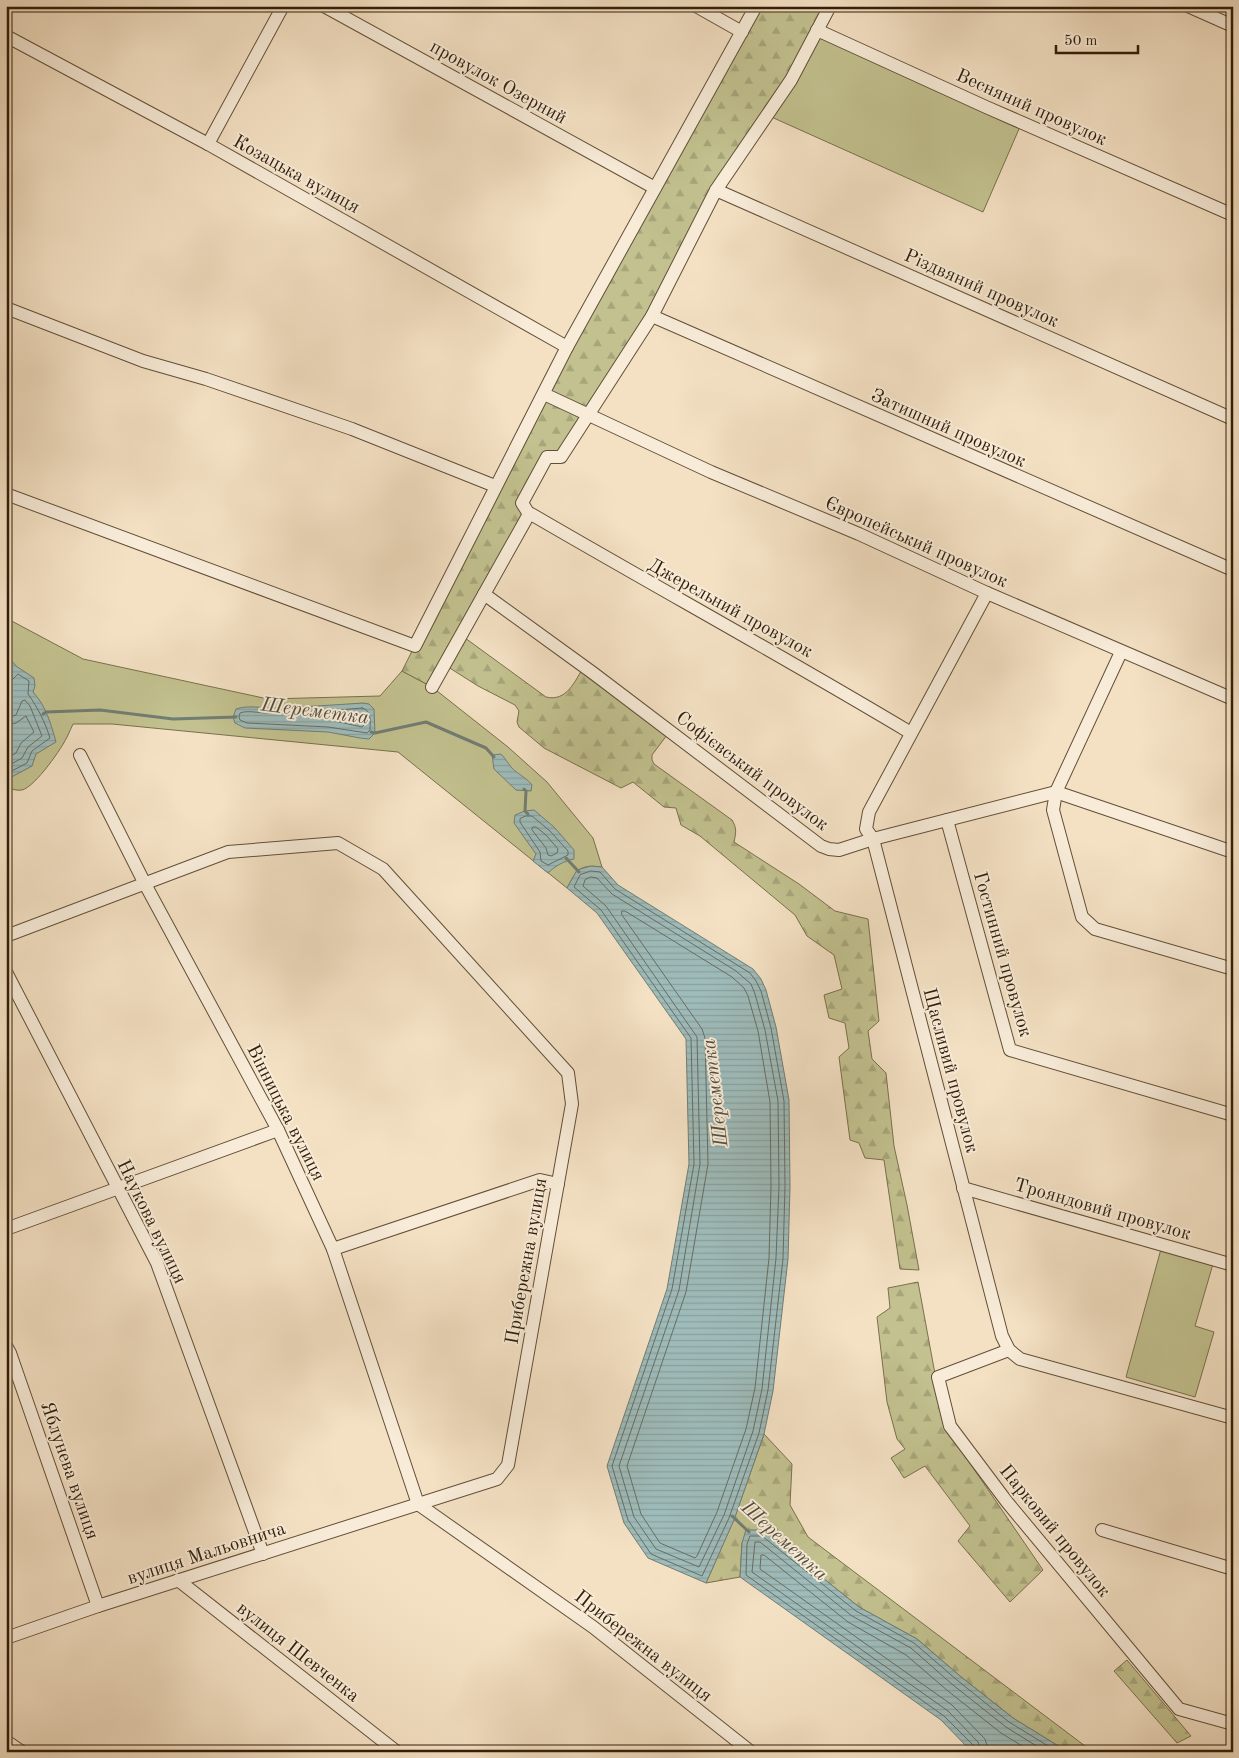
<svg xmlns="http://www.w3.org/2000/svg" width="1239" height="1758" font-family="'Old Standard TT',serif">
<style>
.grass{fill:#c2c18f;stroke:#7a704c}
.forest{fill:url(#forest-firs);stroke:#7a704c}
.water{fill:url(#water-rules);stroke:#727d73}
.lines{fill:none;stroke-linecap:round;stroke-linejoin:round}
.shore{stroke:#686d62;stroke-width:1}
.stream{stroke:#727d73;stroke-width:3}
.minor-casing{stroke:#624f37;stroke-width:14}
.minor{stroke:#f8ecd9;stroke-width:12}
.labels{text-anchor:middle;stroke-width:4;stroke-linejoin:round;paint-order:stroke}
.street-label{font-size:19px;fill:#311e08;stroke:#f8ecd9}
.water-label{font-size:20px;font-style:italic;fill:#524d3e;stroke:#f8ecd9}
</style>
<defs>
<pattern id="forest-firs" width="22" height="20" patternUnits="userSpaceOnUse" patternTransform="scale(1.25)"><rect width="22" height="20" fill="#c2c18f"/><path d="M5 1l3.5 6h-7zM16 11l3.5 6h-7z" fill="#a7a57a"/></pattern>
<pattern id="water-rules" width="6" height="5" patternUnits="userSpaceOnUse" patternTransform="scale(1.25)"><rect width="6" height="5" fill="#9ebcbb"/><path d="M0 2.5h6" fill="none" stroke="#89a19f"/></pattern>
</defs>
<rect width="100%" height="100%" fill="#f4e1c4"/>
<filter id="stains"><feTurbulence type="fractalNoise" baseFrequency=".004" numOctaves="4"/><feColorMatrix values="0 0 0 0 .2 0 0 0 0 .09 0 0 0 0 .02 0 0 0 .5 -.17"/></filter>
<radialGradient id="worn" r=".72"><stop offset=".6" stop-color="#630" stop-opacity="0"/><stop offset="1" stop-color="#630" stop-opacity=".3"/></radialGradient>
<g class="grass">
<polygon points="817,30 1022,122 983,212 767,115"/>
<path d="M6,618L83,659L268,699L380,696L402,671L432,687L508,747L547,782L593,838L602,867C579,864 577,870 567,888L398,752L112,724H73C71,728 70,731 68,735C63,747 35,787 22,790C16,791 12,789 7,787Z"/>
<polygon points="1161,1249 1213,1264 1195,1326 1214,1332 1195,1397 1126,1377"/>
</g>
<g class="forest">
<path d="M756,6H830L716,190L652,316L561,457L547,458L522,503L529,514L461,635L546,697C567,702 575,681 584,666L670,731L652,755V760L654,764L732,820C737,828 736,833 734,842L799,884L835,911L868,919L879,1021L868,1031L872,1059L886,1073L894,1146L907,1205L919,1270L900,1269L884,1160L865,1158L859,1143L850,1140L839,1057L849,1048L845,1023L829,1018L824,995L842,989L834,955L807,936L795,915L700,836L681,825L676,808L664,807L633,782L621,788L544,748L519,727L517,722L519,711L515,705L478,686L445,665L432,687L402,671L495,486Z"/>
<polygon points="918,1282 938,1390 952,1437 1043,1570 1010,1602 958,1541 970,1526 925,1466 904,1478 891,1458 905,1449 897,1439 887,1402 877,1317 890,1308 888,1288"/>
<polygon points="764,1434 792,1464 790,1505 808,1537 1093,1752 1068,1752 1013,1718 960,1676 917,1639 859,1607 763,1530 742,1543 740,1577 706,1583 734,1519"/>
<polygon points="1127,1660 1191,1736 1177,1743 1114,1671"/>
</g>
<g class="water">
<path d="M12,661L16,666L34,678L35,686L33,692C46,706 51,724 56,742L36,754L32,766L6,780V709L10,702V697L6,694V676H10L12,670L8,662Z"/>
<path d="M363,703L369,704L374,709L375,733L369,739L360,738L328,732L245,728L235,723L233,717L236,709C248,705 261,708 274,708C304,707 333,705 363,703Z"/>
<path d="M501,754C505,758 507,762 511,767C517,774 526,777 532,785L531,791L516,790L494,769L492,755Z"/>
<path d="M534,810L554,827L574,850V859C564,861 555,866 548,873L533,861L536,854L514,823L515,815L525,811Z"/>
<polygon points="591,866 602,867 618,885 753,969 761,979 766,990 776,1027 789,1100 790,1187 788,1259 773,1391 764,1434 734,1520 706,1583 648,1558 624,1523 607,1466 667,1289 689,1164 686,1039 597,913 567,888 577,870"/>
<polygon points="746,1530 763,1530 859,1607 917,1639 960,1676 1013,1718 1068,1752 972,1752 941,1720 740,1577 742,1543"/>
</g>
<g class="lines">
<g class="shore">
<path d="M6,681L12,680L18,674L29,681L28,694C38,708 45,722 50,738L32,751L27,763L6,774"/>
<path d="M362,708C372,710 370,721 370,730L367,733L328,727L247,723L240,720L239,717L240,713C248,710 258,713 267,713C299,713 331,711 362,708Z"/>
<polygon points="362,714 363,716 364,725 362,727 335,721 333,719 335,717"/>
<polyline points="6,718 16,715 22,701 25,700 30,706 42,736 28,747 22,758 6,767"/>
<polyline points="6,725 16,723 26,716 34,732 21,743 16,753 6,759"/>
<polygon points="526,816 532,816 550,831 568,851 568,855 548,865 541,861 540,852 520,822 520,819"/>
<polygon points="533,827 536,827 546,835 558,849 557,853 551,856 548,855 546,848 532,830"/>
<polygon points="591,871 600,872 615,889 750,973 756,981 761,991 771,1028 784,1101 785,1186 783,1259 768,1390 759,1433 729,1518 702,1576 651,1554 628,1520 612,1466 672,1289 694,1164 691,1038 601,910 574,887 580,875"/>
<polygon points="591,877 597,878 612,894 736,971 751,984 755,994 765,1030 778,1101 779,1186 776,1258 762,1389 753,1431 724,1515 699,1567 656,1549 634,1517 619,1466 679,1290 700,1164 697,1037 606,906 583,886 585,880"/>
<polygon points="622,911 625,911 732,977 744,988 748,996 758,1031 770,1102 771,1186 769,1258 755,1388 746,1429 717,1512 697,1556 695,1558 660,1543 641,1514 627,1466 686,1292 708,1164 705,1038 702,1029 622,915"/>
<polyline points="975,1752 974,1746 944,1716 746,1575 747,1544 750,1536 762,1536 856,1611 914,1643 957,1680 1009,1722 1058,1752"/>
<polyline points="982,1752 978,1742 948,1711 752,1572 755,1542 760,1542 852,1616 911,1648 953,1685 1006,1727 1046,1752"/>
<polyline points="989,1752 985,1739 952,1705 760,1569 761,1555 764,1555 848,1622 906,1655 948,1691 1001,1733 1032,1752"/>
</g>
<g class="stream">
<polyline points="43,714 46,712 100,710 173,719 236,717"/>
<polyline points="371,732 375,733 426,722 486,748 494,757"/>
<polyline points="524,789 526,791 525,811 528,814"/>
<polyline points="566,858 579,872"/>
<polyline points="732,1516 749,1532"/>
</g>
<defs>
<g id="minor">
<polyline points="324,6 655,188"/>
<polyline points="696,6 742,32"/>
<polyline points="1188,6 1233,26"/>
<polyline points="817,30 986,107 1233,215"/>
<polyline points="6,36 208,144 567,347"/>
<polyline points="208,144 283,6"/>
<polyline points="716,190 1233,419"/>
<polyline points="6,308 143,361 206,379 352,429 495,486"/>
<polyline points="652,316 1233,570"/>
<polyline points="544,394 711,472 859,534 987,593 1233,699"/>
<polyline points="6,494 415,646 567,347 756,6"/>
<path d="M531,514C658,588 786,658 911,733"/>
<polyline points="987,593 869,812 866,829 873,839 1002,1336 1009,1350 1020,1359 1233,1418"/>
<polyline points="484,594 593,673 821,846 829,849 839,850 873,839 1056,792 1233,852"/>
<polyline points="1121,652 1056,792 1053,810 1082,917 1095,929 1233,969"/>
<polyline points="432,687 529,514 522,503 547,457 561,457 652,316 716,190 791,80 830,6"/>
<polyline points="80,755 145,884 278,1130 333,1249 418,1504"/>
<polyline points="947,820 1010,1050 1233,1115"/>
<polyline points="6,936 228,852 338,843 383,869 568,1073 572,1104 508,1465 497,1479 98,1606 6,1638"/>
<polyline points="6,972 157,1263 263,1554"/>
<polyline points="963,1188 1233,1265"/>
<polyline points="6,1229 278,1130"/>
<polyline points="333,1249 540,1180 558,1184"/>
<polyline points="6,1346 10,1353 98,1606"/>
<polyline points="1009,1350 938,1377 950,1426 1007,1502 1179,1709 1233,1724"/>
<polyline points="418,1504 593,1627 751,1752"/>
<polyline points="1102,1530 1233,1569"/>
<polyline points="178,1580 397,1752"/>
<polyline points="6,1741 22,1752"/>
</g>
</defs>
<use href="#minor" class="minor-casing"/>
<use href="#minor" class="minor"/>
</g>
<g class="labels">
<g class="street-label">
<text transform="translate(499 81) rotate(29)" y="7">провулок Озерний</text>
<text transform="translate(1032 106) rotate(24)" y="7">Весняний провулок</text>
<text transform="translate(297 173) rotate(29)" y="7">Козацька вулиця</text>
<text transform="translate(982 287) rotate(24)" y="7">Різдвяний провулок</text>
<text transform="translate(949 427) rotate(24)" y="7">Затишний провулок</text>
<text transform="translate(917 541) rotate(24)" y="7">Європейський провулок</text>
<text transform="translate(731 607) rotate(29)" y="7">Джерельний провулок</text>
<text transform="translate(753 770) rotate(37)" y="7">Софієвський провулок</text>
<text transform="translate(1004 954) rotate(74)" y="7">Гостинний провулок</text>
<text transform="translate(952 1070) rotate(75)" y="7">Щасливий провулок</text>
<text transform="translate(287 1112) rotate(63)" y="7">Вінницька вулиця</text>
<text transform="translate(1103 1208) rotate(16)" y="7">Трояндовий провулок</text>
<text transform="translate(153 1221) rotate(64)" y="7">Наукова вулиця</text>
<text transform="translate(525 1261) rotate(-80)" y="7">Прибережна вулиця</text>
<text transform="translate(71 1470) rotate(71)" y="7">Яблунева вулиця</text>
<text transform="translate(1056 1530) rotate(51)" y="7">Парковий провулок</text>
<text transform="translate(206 1552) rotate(-18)" y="7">вулиця Мальовнича</text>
<text transform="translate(644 1645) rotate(38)" y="7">Прибережна вулиця</text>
<text transform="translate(299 1651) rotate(38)" y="7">вулиця Шевченка</text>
</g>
<g class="water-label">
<text transform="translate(315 710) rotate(7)" y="7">Шереметка</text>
<text transform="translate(714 1093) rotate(-97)" y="7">Шереметка</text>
<text transform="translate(785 1540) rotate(42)" y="7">Шереметка</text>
</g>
</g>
<rect width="1239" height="1758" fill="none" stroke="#f4e1c4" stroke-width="25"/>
<rect x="8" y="8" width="1224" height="1743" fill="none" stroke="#311e08" stroke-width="2.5"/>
<rect x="12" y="12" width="1214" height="1733" fill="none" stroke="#311e08"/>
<path d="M1056 45v8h82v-8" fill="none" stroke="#311e08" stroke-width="2.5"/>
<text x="1064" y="45" font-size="15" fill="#311e08" stroke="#f8ecd9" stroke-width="4" paint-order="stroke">50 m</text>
<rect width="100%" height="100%" filter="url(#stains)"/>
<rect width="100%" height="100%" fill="url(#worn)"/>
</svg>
